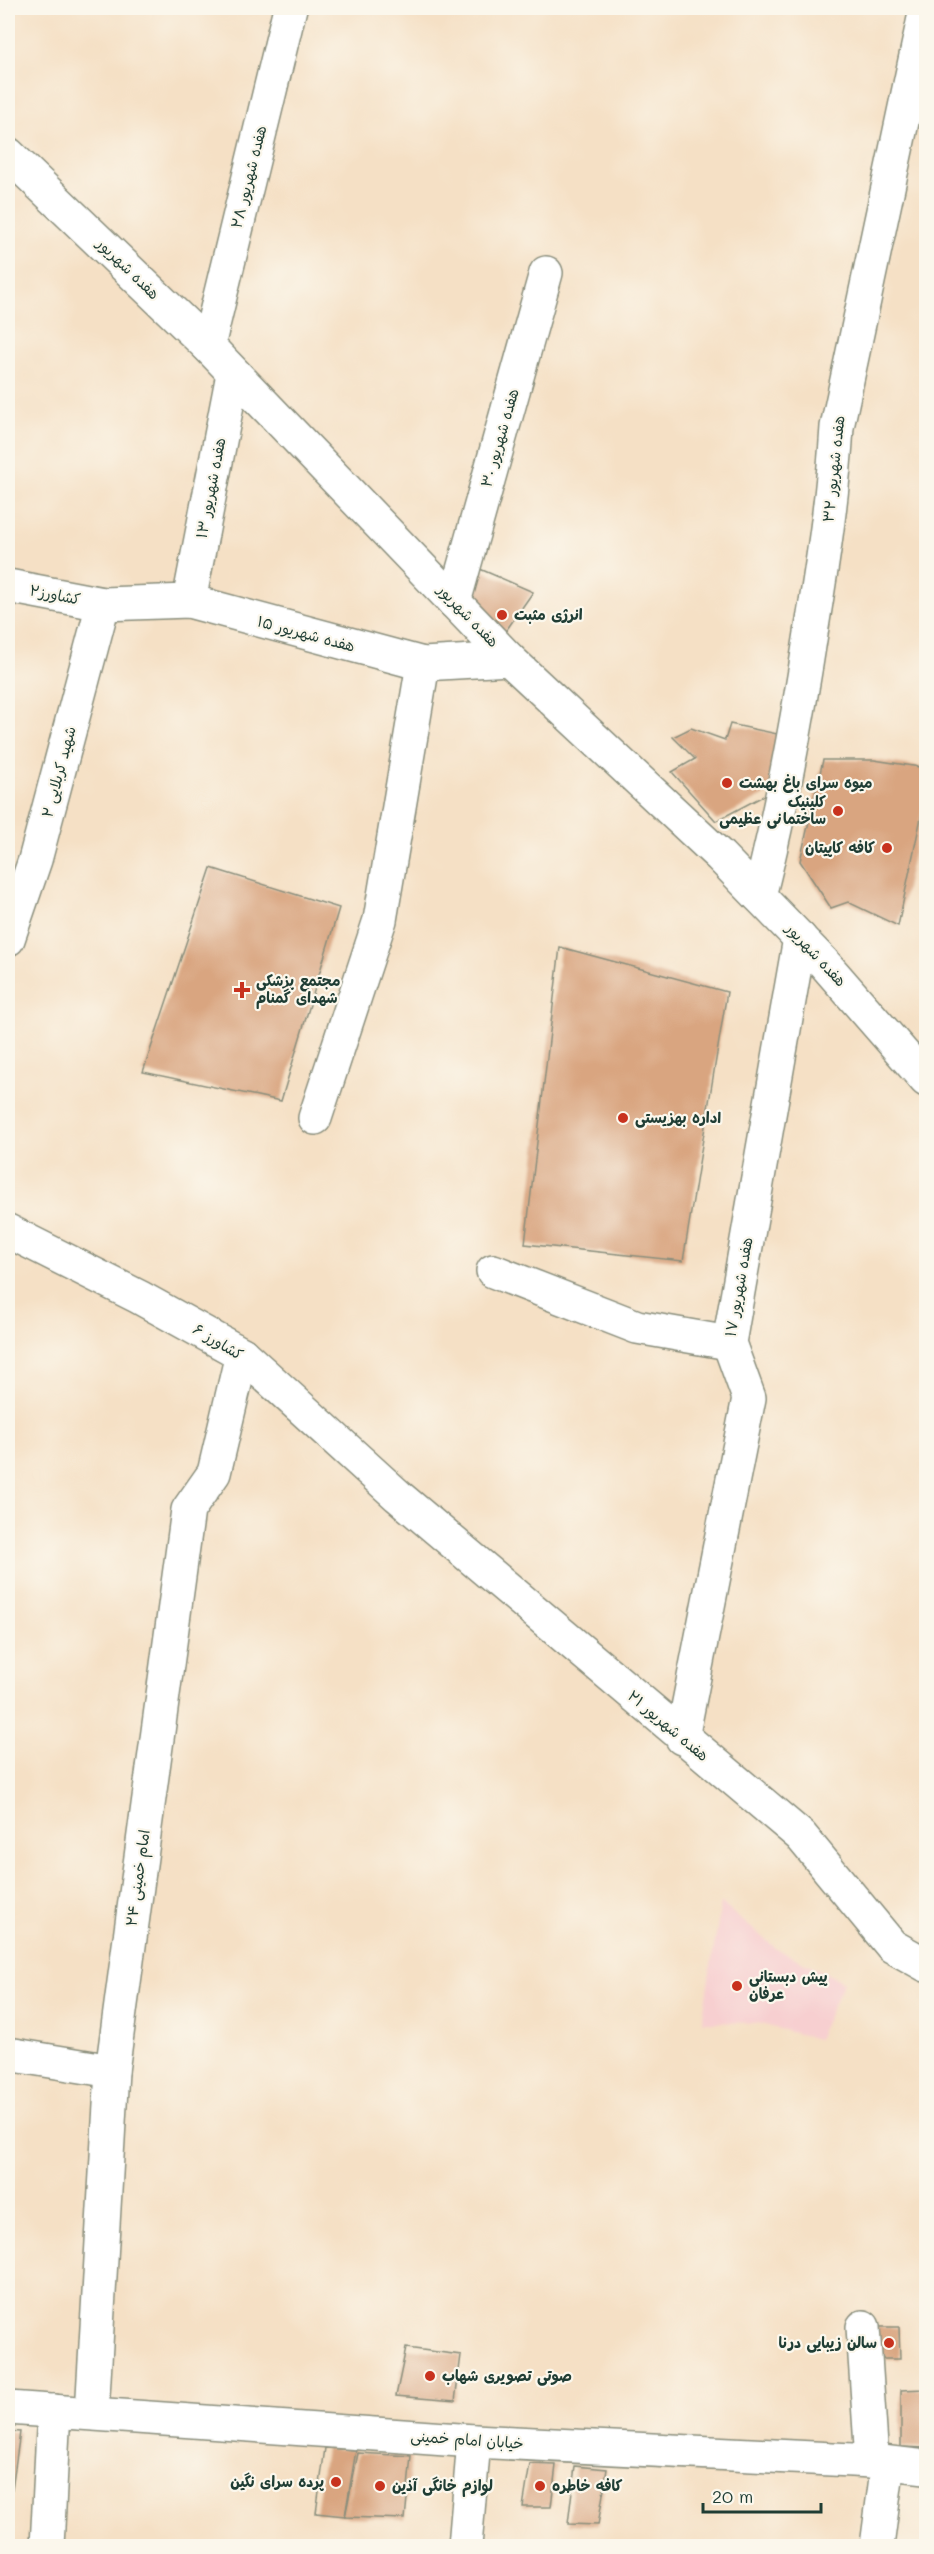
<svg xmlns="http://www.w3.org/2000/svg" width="934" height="2554" font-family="Mali,'Playpen Sans Arabic',sans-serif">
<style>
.built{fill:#f7cfd0}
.building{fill:#d9a580}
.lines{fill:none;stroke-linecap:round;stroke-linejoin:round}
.street-casing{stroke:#8a8e7c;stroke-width:36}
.secondary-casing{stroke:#8a8e7c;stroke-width:36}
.primary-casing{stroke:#8a8e7c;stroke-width:36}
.street{stroke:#fff;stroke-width:33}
.secondary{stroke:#fff;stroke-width:33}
.primary{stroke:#fff;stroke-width:33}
.poi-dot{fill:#c8321e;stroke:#fbf7ec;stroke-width:2}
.labels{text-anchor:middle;stroke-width:4.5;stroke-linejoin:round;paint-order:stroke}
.street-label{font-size:15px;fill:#1f3d34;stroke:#fbf7ec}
.poi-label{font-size:15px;font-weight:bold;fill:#1f3d34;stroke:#fbf7ec;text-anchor:start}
</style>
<rect width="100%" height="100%" fill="#fbf7ec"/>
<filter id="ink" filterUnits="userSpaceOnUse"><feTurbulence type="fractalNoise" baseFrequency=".0167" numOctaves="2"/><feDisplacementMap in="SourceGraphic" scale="12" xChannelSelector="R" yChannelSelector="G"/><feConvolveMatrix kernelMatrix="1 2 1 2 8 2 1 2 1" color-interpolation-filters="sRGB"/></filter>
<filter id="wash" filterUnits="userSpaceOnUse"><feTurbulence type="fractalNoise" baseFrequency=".008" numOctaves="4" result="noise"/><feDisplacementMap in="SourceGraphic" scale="24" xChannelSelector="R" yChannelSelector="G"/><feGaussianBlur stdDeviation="1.35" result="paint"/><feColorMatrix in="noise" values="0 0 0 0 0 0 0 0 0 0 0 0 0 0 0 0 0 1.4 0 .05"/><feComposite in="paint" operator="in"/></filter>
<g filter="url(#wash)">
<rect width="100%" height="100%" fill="#f5e0c5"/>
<polygon class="built" points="721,1903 777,1949 844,1982 817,2039 757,2023 702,2022"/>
<g id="blocks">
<g class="building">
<polygon points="480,569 533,592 505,632 468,598"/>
<polygon points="730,724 782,735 769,793 716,821 672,772 695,759 673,737 691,728 725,740"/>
<polygon points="823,760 874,760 926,768 926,794 898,926 848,902 831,908 800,861"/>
<polygon points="211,868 339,908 281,1101 143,1072"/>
<polygon points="560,947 727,992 683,1261 525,1244"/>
<polygon points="876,2327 899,2327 900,2359 879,2359"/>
<polygon points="406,2348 461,2355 455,2401 396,2396"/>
<polygon points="926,2389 926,2448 901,2447 901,2390"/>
<polygon points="8,2431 20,2432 12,2489 8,2489"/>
<polygon points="325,2448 356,2450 345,2516 316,2513"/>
<polygon points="358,2453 411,2456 405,2519 345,2517"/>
<polygon points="530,2464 556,2465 551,2507 523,2507"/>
<polygon points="575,2466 607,2469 598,2525 568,2524"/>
</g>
</g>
</g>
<g filter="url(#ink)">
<use href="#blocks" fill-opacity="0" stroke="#8a8e7c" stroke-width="1.5"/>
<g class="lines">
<defs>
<g id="street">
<polyline points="208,346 290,8"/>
<polyline points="8,586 103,604 189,601 423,664 509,659"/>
<polyline points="189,601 233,374"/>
<polyline points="454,602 546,273"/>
<path d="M759,896C782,807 798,718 812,627C823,560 833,495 837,427L926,9"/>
<polyline points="8,939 35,860 103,604"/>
<polyline points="315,1118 380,920 423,664"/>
<polyline points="8,1231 139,1297 242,1354 398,1496 801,1836 892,1946 926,1965"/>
<polyline points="493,1271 637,1327 729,1343"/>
<polyline points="682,1738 749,1398 729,1343 800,938"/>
<polyline points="8,2054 112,2071"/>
<polyline points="863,2327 872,2461"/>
<polyline points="92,2413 112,2071 188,1510 214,1473 242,1354"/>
<polyline points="47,2546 54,2411"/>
<polyline points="465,2546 474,2441"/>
<polyline points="877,2546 888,2463"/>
</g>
<polyline id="secondary" points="8,2408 474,2441 872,2461 926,2467"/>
<polyline id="primary" points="8,154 208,346 509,659 720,856 823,962 926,1080"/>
</defs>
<use href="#street" class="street-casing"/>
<use href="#secondary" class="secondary-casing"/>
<use href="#primary" class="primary-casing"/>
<use href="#street" class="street"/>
<use href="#secondary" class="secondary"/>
<use href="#primary" class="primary"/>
</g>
</g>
<g class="poi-dot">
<circle cx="502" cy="615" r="6"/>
<circle cx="727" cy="783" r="6"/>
<circle cx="838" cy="811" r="6"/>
<circle cx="887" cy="848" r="6"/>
<path d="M239 981h6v6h6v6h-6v6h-6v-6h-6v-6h6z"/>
<circle cx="623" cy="1118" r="6"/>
<circle cx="737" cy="1986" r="6"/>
<circle cx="889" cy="2343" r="6"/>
<circle cx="430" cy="2376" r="6"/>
<circle cx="336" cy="2482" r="6"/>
<circle cx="380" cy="2486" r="6"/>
<circle cx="540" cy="2486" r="6"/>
</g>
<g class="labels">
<g class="street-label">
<text transform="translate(249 177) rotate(-76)" y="5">هفده شهریور ۲۸</text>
<text transform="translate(128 269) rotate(44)" y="5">هفده شهریور</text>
<text transform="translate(500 438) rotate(-74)" y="5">هفده شهریور ۳۰</text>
<text transform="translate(834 469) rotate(-84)" y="5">هفده شهریور ۳۲</text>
<text transform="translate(211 488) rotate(-79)" y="5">هفده شهریور ۱۳</text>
<text transform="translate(55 595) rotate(11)" y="5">کشاورز۲</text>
<text transform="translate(468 616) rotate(46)" y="5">هفده شهریور</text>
<text transform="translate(306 634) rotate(15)" y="5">هفده شهریور ۱۵</text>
<text transform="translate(59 772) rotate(-75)" y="5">شهید کربلایی ۲</text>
<text transform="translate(816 955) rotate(47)" y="5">هفده شهریور</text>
<text transform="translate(739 1287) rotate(-80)" y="5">هفده شهریور ۱۷</text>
<text transform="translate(218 1342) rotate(31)" y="5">کشاورز ۶</text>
<text transform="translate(668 1726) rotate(40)" y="5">هفده شهریور ۲۱</text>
<text transform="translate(138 1878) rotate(-82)" y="5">امام خمینی ۲۴</text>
<text transform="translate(467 2440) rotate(4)" y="5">خیابان امام خمینی</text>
</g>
<g class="poi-label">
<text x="514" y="620">انرژی مثبت</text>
<text x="739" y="788">میوه سرای باغ بهشت</text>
<text x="826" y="807" text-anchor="end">کلینیک<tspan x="826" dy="17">ساختمانی عظیمی</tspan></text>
<text x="875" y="853" text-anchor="end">کافه کاپیتان</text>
<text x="256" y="986">مجتمع پزشکی<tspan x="256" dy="17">شهدای گمنام</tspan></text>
<text x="635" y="1123">اداره بهزیستی</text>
<text x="749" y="1982">پیش دبستانی<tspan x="749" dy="17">عرفان</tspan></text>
<text x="877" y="2348" text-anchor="end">سالن زیبایی درنا</text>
<text x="442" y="2381">صوتی تصویری شهاب</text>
<text x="324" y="2487" text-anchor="end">پرده سرای نگین</text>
<text x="392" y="2491">لوازم خانگی آذین</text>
<text x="552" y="2491">کافه خاطره</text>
</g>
</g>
<rect width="934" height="2554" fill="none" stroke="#fbf7ec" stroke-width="30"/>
<path d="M703 2503v9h118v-9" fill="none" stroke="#1f3d34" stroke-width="3"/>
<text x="712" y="2503" font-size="18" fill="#1f3d34" stroke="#fbf7ec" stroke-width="4.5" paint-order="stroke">20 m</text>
</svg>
